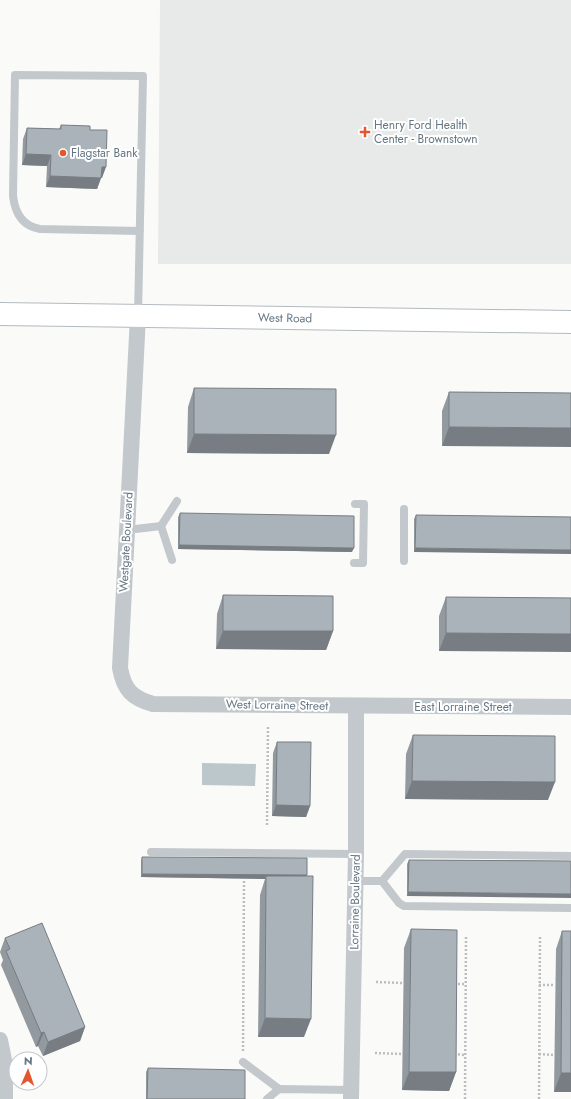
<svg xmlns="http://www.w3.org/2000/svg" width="571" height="1099" font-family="Jost,sans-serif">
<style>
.built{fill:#e8e9e9}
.water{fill:#bbc7cb}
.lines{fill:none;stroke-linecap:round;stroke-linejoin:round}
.secondary-casing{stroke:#b3babf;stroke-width:24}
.path{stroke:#bbbfc2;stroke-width:2.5;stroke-dasharray:2 2;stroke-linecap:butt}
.lane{stroke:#c3c8cc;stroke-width:8}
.street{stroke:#c3c8cc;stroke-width:16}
.secondary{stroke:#fff;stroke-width:22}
.wall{fill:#929a9f}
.shaded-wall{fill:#777d82}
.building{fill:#aab3b9;stroke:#777d82}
.poi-dot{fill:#e4572e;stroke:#fff;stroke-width:1.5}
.labels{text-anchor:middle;stroke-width:4;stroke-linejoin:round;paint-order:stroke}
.poi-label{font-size:12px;fill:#657683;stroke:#fff;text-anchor:start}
.street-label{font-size:12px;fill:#657683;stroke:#fff}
</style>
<rect width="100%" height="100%" fill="#fafaf8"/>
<polygon class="built" points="160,0 571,0 571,264 158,264"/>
<polygon class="water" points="202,763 256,764 255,786 202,785"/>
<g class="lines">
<defs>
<polyline id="secondary" points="0,314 571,322"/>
</defs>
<use href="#secondary" class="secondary-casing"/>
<g class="path">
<polyline points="267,825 268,725"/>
<polyline points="376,982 403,983"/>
<polyline points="454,984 466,984"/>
<polyline points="539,985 555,985"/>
<polyline points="243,1051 244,881"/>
<polyline points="375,1053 403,1054"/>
<polyline points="454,1054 465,1055"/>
<polyline points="539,1054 554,1055"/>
<polyline points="465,1099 466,936"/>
<polyline points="539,1099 540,936"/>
</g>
<g class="lane">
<path d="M138,316L143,76L15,75L13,196C15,213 22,226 40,229L140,231"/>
<polyline points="161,526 172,560"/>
<polyline points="127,530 161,526 177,501"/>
<polyline points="404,561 404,509"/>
<polyline points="354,563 363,563 364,504 355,504"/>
<polyline points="151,852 356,854"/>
<polyline points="355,881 382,881"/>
<polyline points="382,881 405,854 571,856"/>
<polyline points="382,881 399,903 404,906 571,908"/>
<polyline points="243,1062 279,1089"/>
<polyline points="267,1099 279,1089 351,1090"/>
</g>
<g class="street">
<path d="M138,316L120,668C124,690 132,698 153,704L571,707"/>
<polyline points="0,1040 5,1065 5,1099"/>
<polyline points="351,1099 356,854 356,706"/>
</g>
<use href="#secondary" class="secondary"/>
</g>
<g class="wall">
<polygon points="61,125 90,130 102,178 101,178 97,189 46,187 47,166 22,165 23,139 27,128 59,129"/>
<polygon points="194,388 329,454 187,453 188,407"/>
<polygon points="449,392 571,393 442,446 442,411"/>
<polygon points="180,513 352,552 178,549 178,517"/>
<polygon points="416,515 571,517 414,552 414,519"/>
<polygon points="223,595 333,631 326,650 216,649 217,614"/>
<polygon points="446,597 571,598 439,651 439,616"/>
<polygon points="413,735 548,800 405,799 406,754"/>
<polygon points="277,742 310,806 306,817 272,816 273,753"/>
<polygon points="142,857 306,876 304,1037 258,1037 260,895 265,879 141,877 141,861"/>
<polygon points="409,860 571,861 407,896 407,864"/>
<polygon points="411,929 456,1072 449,1091 402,1090 404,948"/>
<polygon points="562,931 571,1092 554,1092 556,949"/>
<polygon points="5,938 85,1027 80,1041 43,1056 38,1046 36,1047 1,965 3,960 0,952"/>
<polygon points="148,1068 245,1099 146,1099 146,1072"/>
</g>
<g class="shaded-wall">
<polygon points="26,154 51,155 47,166 22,165"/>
<polygon points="102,167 106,167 102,178 98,178"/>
<polygon points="50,176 101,178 97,189 46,187"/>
<polygon points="449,427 571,428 571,447 442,446"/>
<polygon points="194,434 336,435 329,454 187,453"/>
<polygon points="179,545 354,548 352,552 178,549"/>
<polygon points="415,548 571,550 571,554 414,552"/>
<polygon points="223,631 333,631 326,650 216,649"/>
<polygon points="446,633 571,634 571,652 439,651"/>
<polygon points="412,781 555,782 548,800 405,799"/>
<polygon points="276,805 310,806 306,817 272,816"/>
<polygon points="142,874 307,875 305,879 266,876 265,879 141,877"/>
<polygon points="408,892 571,894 571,898 407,896"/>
<polygon points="265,1018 311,1019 304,1037 258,1037"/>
<polygon points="85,1027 80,1041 43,1056 48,1042"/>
<polygon points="44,1032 38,1046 36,1047 41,1033"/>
<polygon points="409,1072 456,1072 449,1091 402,1090"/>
<polygon points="561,1073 571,1073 571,1092 554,1092"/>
</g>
<g class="building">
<polygon points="61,125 90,126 90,130 107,130 106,167 102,167 101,178 50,176 51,155 26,154 27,128 61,129"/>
<polygon points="194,388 336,389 336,435 194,434"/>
<polygon points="449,392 571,393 571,428 449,427"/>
<polygon points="180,513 354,516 354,548 179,545"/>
<polygon points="416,515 571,517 571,550 415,548"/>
<polygon points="223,595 333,596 333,631 223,631"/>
<polygon points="446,597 571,598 571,634 446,633"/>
<polygon points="413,735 555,736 555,782 412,781"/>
<polygon points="277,742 311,742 310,806 276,805"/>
<polygon points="142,857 307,858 307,875 142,874"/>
<polygon points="409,860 571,861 571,894 408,892"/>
<polygon points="266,876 313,876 311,1019 265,1018"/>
<polygon points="42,923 85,1027 48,1042 44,1032 41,1033 6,951 10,949 5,938"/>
<polygon points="411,929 457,930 456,1072 409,1072"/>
<polygon points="562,931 571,931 571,1073 561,1073"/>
<polygon points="148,1068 245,1070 245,1099 147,1099"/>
</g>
<g class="poi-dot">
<path d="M363 126h4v4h4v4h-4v4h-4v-4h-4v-4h4z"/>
<circle cx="63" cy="153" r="4"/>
</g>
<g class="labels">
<g class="poi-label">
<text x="374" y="129">Henry Ford Health<tspan x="374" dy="14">Center - Brownstown</tspan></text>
<text x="71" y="157">Flagstar Bank</text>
</g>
<g class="street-label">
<text transform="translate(285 318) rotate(1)" y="4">West Road</text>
<text transform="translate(126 542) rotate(-87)" y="4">Westgate Boulevard</text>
<text transform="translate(277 705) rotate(1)" y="4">West Lorraine Street</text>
<text x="463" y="711">East Lorraine Street</text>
<text transform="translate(355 902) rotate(-89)" y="4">Lorraine Boulevard</text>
</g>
</g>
<g transform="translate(28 1071) rotate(2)"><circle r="19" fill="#ffffff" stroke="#c1c8cd"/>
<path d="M0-3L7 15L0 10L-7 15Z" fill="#e4572e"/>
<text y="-6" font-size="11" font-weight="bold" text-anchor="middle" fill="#657683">N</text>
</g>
</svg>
